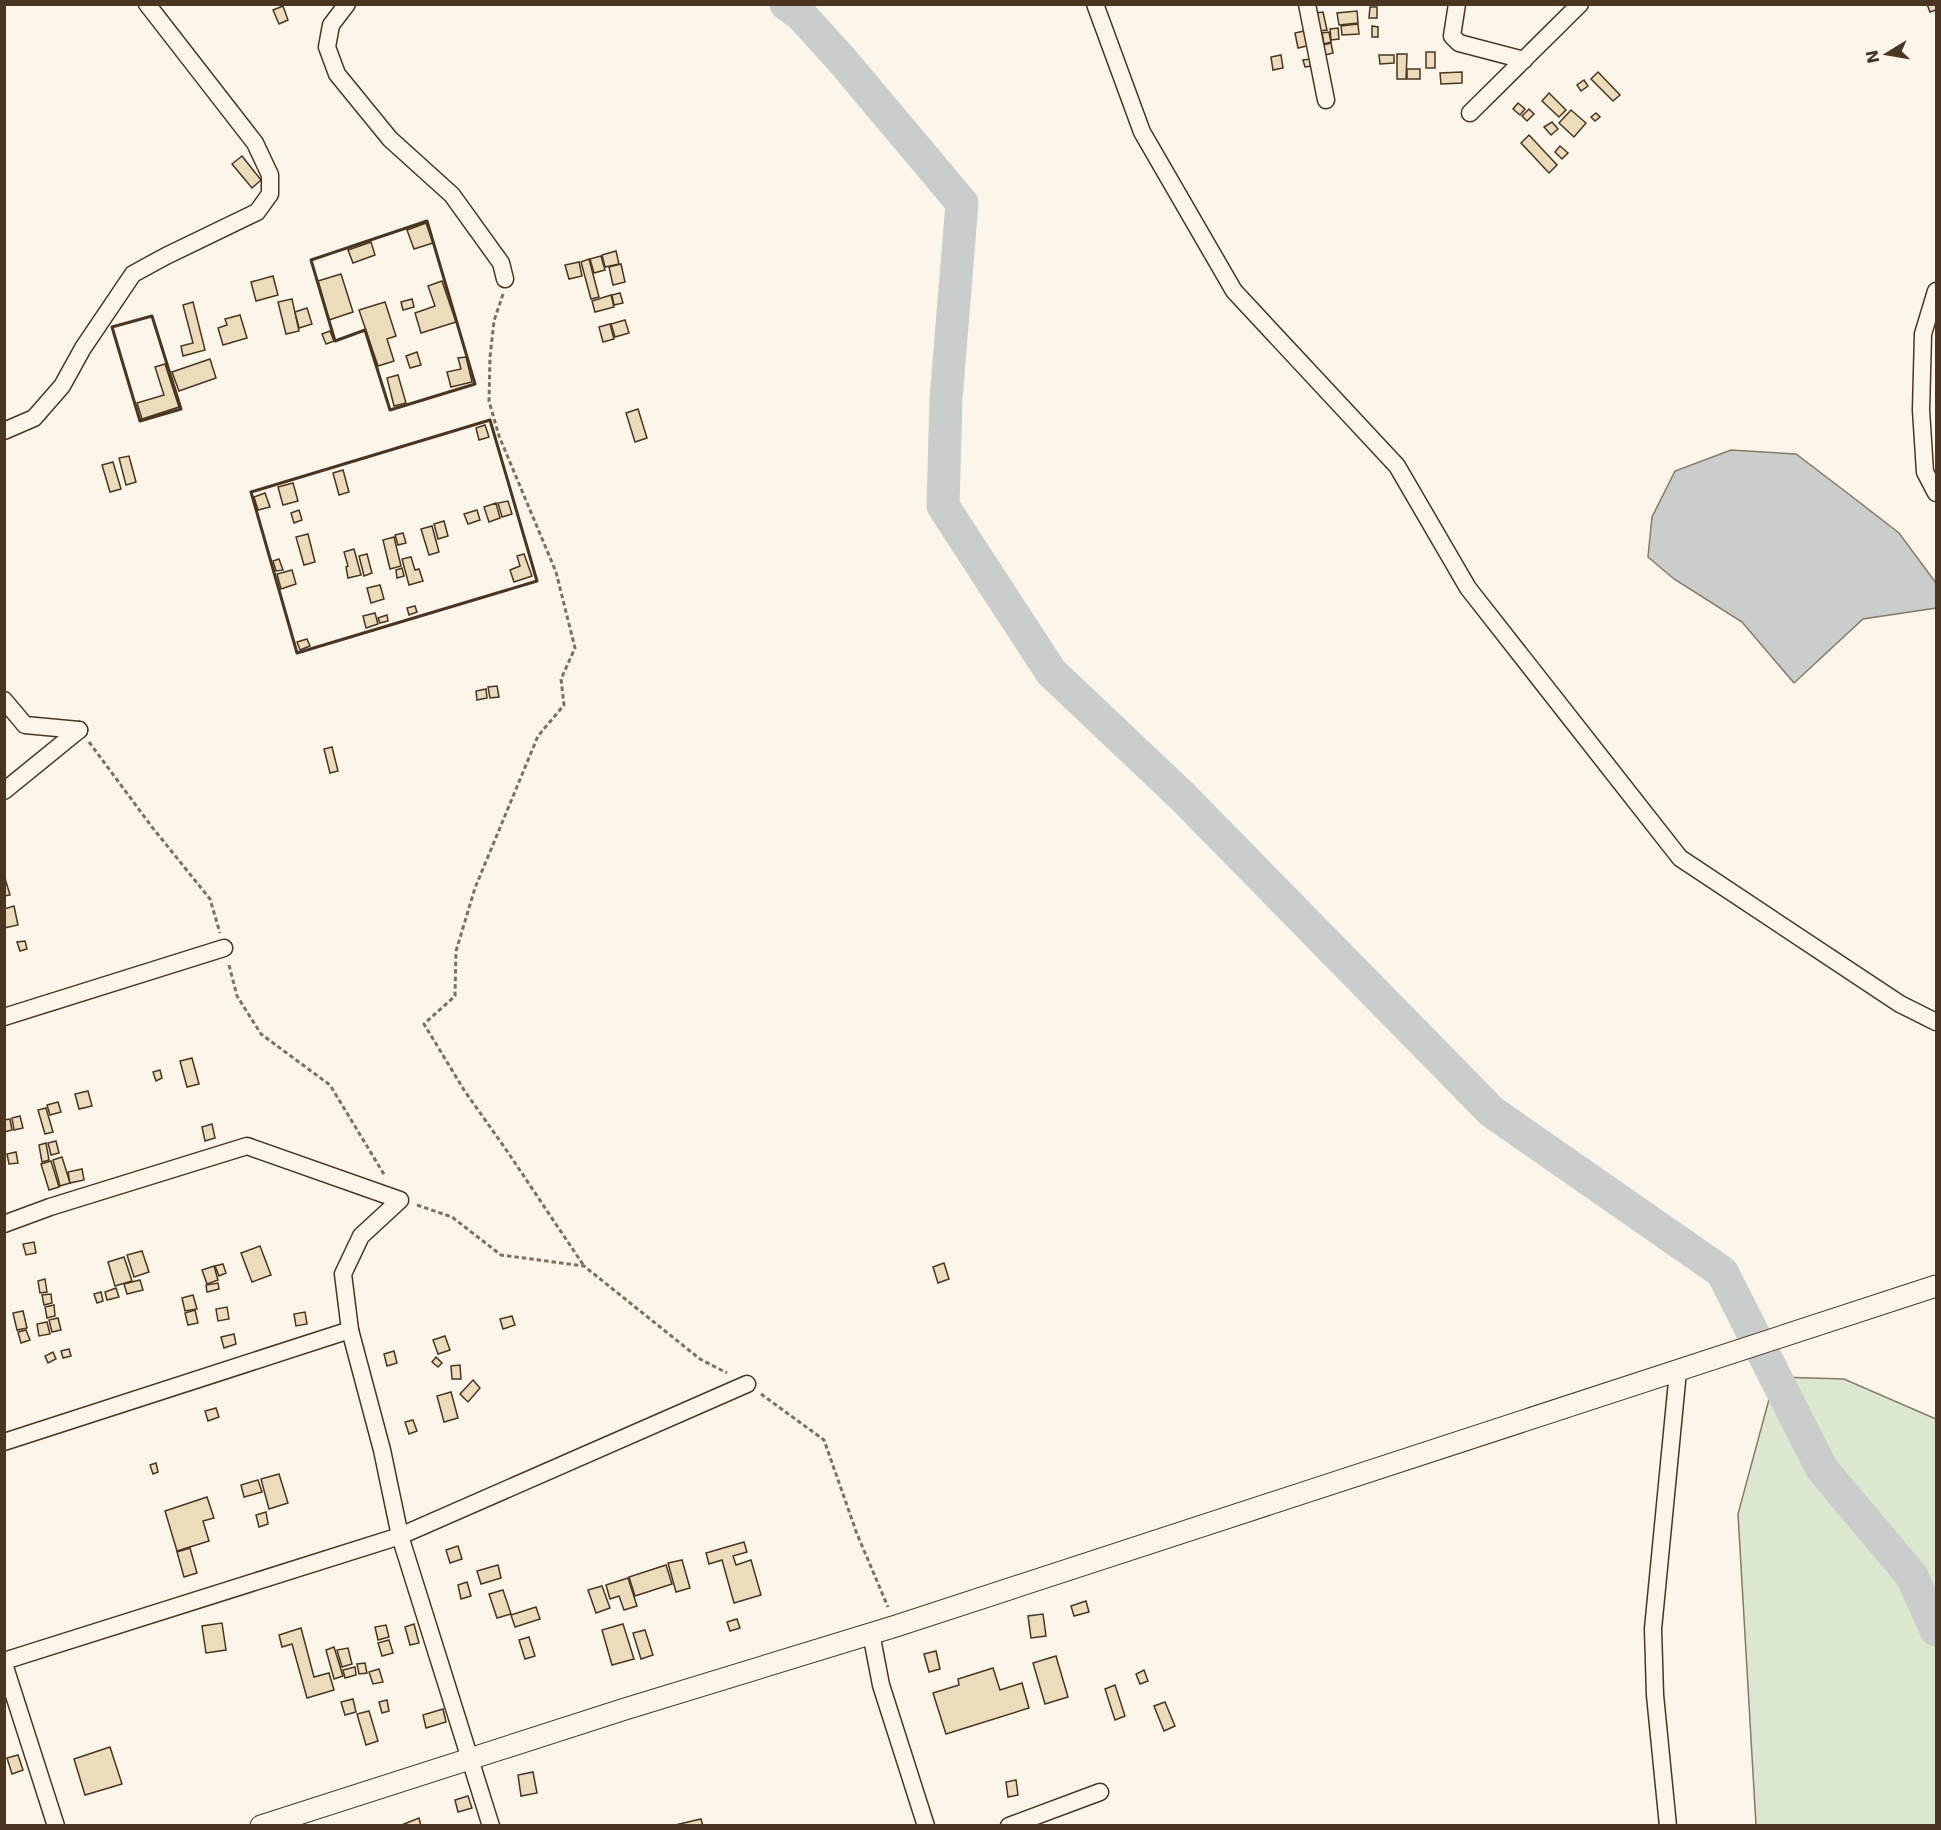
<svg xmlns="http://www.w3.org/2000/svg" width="1941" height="1830" font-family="'DejaVu Sans',sans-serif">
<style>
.green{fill:#dce7d0;stroke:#887966;stroke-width:1.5}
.water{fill:#c9cecd;stroke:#887966;stroke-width:1.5}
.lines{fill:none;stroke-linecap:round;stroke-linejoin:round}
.river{stroke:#c9cecd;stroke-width:33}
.building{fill:#ecdcbc;stroke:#4a3520;stroke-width:1.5}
.minor-casing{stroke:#4a3520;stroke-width:19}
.tertiary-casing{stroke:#4a3520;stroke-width:23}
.path{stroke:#7f6f5c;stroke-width:3;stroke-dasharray:4.5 3;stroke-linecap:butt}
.minor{stroke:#fbf6e9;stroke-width:16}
.tertiary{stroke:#fbf6e9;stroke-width:21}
.wall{stroke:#4a3520;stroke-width:3}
</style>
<rect width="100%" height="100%" fill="#fbf6e9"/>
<polygon class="green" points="1775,1377 1844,1379 1936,1419 1936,1825 1756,1825 1738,1514"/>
<polygon class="water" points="1731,450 1796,454 1850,495 1899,533 1936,583 1936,608 1863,619 1794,683 1742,622 1674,579 1648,557 1652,517 1675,471"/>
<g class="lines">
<polyline class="river" points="786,4 801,15 841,59 962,203 946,399 943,506 1051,672 1182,796 1492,1112 1722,1272 1822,1469 1912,1576 1936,1630"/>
</g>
<g class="building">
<polygon points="1927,4 1936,4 1936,10 1930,12"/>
<polygon points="283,6 288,20 279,24 273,10"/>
<polygon points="1370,7 1377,7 1377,18 1369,18"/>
<polygon points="1357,11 1358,23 1339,25 1337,13"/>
<polygon points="1323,12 1327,30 1320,31 1316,13"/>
<polygon points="1358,24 1359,34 1342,35 1341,26"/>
<polygon points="1372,26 1378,27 1378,37 1372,37"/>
<polygon points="1338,28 1339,39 1331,40 1330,29"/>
<polygon points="1304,31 1307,46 1298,48 1295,33"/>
<polygon points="1329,32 1331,42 1324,44 1322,33"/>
<polygon points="1331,43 1333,53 1325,55 1323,45"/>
<rect x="1426" y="52" width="9" height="16"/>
<polygon points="1397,54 1407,54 1406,79 1397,79"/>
<polygon points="1281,55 1283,68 1273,70 1271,57"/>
<polygon points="1379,55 1394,55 1394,63 1380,64"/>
<polygon points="1311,59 1312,66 1305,67 1303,60"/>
<rect x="1407" y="69" width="13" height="10"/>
<polygon points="1462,72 1462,83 1441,84 1440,73"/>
<polygon points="1598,72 1620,95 1613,101 1591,79"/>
<polygon points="1584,80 1588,86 1581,91 1577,85"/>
<polygon points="1549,93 1566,110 1559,117 1542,101"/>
<polygon points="1518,103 1525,109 1520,115 1513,109"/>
<polygon points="1529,109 1534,114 1527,121 1522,116"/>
<polygon points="1571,110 1586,123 1574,137 1559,123"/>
<polygon points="1596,113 1600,117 1595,121 1591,117"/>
<polygon points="1552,122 1558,129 1551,135 1544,127"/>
<polygon points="1529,135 1557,165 1549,173 1521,143"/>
<polygon points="1560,146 1568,153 1562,159 1555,152"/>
<polygon points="242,156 261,180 252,188 232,164"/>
<polygon points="426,223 433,243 414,249 407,230"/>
<polygon points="371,242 375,255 353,263 348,250"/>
<polygon points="616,251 619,264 605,267 602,255"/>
<polygon points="601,256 605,270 594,273 590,259"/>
<polygon points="589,259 599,297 591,299 581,262"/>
<polygon points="579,262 582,276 569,279 565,265"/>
<polygon points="621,264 625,282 613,285 609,267"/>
<polygon points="341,274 353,312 329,320 318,281"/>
<polygon points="273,276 278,295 256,301 251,282"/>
<polygon points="442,281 456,322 421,333 415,313 435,306 428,286"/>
<polygon points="620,293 623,303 614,305 612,295"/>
<polygon points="611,295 614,307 595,312 592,301"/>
<polygon points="292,299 299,331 286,334 278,302"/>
<polygon points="412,299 414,307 403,310 401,302"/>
<polygon points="193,302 205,350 183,356 181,346 193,343 183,305"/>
<polygon points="385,302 396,336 387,339 394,361 378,366 359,310"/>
<polygon points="307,308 312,324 299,328 295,312"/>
<polygon points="240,315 247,338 223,345 218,328 227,325 225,319"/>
<polygon points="625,320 629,333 615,337 611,324"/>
<polygon points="610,324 614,339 603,342 599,327"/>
<polygon points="330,331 334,341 326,344 322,334"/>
<polygon points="417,352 421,365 410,368 406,356"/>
<polygon points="466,357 472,382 451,387 447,372 461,369 458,358"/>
<polygon points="210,359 216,378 179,391 172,372"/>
<polygon points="165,364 179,407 142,419 137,403 164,395 155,367"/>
<polygon points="398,375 406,403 394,406 387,378"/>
<polygon points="638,409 647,438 635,442 626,413"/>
<polygon points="485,425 489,437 479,440 476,428"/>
<polygon points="129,456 136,482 126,485 119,458"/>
<polygon points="113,462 121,489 110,492 102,465"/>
<polygon points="343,470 349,492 339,495 333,473"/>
<polygon points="293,483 298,501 283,505 278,487"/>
<polygon points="265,493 270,507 258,510 254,497"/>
<polygon points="508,501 512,514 502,517 498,503"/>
<polygon points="496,503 500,518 489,522 484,507"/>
<polygon points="299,510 302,520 294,523 291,513"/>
<polygon points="477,510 480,520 468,524 464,514"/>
<polygon points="444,521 448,536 438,539 434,524"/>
<polygon points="432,526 439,552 429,555 421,529"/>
<polygon points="403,533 406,543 398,545 395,535"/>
<polygon points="308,534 315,562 304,565 296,537"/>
<polygon points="394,537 401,566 390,569 383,540"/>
<polygon points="354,549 361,575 348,578 346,567 348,566 344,552"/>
<polygon points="367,554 372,573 364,576 359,556"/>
<polygon points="524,554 532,576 514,582 510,570 520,566 517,556"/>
<polygon points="411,557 415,570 419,569 423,581 409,585 402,559"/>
<polygon points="279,559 283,570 276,571 273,561"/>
<polygon points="402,568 404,576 397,578 396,570"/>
<polygon points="292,570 296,584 281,589 277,574"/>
<polygon points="380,585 384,599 371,603 367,588"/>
<polygon points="415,606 417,612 409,615 407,608"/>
<polygon points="375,613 378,624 366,628 363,616"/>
<polygon points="387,615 388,621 380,623 378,618"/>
<polygon points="307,639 310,646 300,650 297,642"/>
<polygon points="497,686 499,697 490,698 488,687"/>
<polygon points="486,689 487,698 477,700 476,691"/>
<polygon points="332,747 338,771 330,773 324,749"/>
<polygon points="4,875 10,895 4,896"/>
<polygon points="14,906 18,925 4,928 4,909"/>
<polygon points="25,941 27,949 20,951 17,942"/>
<polygon points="192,1058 199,1084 187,1087 180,1061"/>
<polygon points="160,1070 162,1078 156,1081 153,1072"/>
<polygon points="88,1091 92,1106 79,1109 75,1094"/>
<polygon points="58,1102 61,1112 50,1115 47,1105"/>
<polygon points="46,1108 53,1132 45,1134 38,1110"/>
<polygon points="20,1116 23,1128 14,1130 12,1118"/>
<polygon points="10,1119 12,1130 4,1132 4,1120"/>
<polygon points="212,1124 215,1138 205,1141 202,1127"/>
<polygon points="56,1141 59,1153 51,1155 48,1143"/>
<polygon points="46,1143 49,1160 42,1162 39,1145"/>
<polygon points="16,1152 18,1163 9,1164 7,1154"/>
<polygon points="62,1157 70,1183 60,1186 53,1160"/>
<polygon points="51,1161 59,1187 49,1190 41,1164"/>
<polygon points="82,1169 84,1180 70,1183 68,1172"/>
<polygon points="34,1242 36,1253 26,1255 23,1244"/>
<polygon points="260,1246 271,1275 252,1282 241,1253"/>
<polygon points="142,1251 149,1272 134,1277 127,1255"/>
<polygon points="124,1257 132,1281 115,1286 108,1262"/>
<polygon points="944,1263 949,1279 938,1283 933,1267"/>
<polygon points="223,1264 226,1273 219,1276 215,1266"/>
<polygon points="214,1266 218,1280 207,1284 202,1270"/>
<polygon points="45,1279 47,1292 40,1293 38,1281"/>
<polygon points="140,1280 143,1290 127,1294 124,1284"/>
<polygon points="218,1283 219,1289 207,1292 206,1285"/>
<polygon points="116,1288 119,1297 107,1300 105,1292"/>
<polygon points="101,1292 103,1301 97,1303 94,1294"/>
<polygon points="51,1294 52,1303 44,1305 42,1295"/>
<polygon points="193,1295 197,1309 185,1311 182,1298"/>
<polygon points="54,1305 55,1316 47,1318 45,1307"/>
<polygon points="227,1307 229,1319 218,1321 216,1309"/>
<polygon points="195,1310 198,1323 188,1325 185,1313"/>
<polygon points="23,1311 27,1328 17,1330 13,1313"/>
<polygon points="305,1312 307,1324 296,1326 294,1314"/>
<polygon points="512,1316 515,1325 503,1329 500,1319"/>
<polygon points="58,1318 61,1330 52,1332 49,1320"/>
<polygon points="47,1322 50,1334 39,1336 37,1324"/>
<polygon points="26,1330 30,1340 21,1343 18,1332"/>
<polygon points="234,1334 236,1344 224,1348 221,1337"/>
<polygon points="445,1336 450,1350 438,1354 433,1340"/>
<polygon points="69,1349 71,1356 63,1358 61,1351"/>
<polygon points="394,1351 397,1363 387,1366 384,1354"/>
<polygon points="53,1352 56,1359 48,1363 45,1356"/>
<polygon points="436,1357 442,1363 438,1367 432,1362"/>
<polygon points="460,1365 461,1379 452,1379 451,1366"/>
<polygon points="473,1380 480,1388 468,1402 460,1394"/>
<polygon points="451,1392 458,1418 444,1422 437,1396"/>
<polygon points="216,1408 219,1417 208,1421 205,1411"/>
<polygon points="413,1420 417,1431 409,1434 405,1422"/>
<polygon points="156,1463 158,1472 153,1474 150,1465"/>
<polygon points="279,1474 288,1503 269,1509 261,1479"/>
<polygon points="258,1480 262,1492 244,1497 241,1485"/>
<polygon points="207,1497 214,1518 203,1521 209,1541 177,1551 165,1511"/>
<polygon points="266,1512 268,1524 259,1527 256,1515"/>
<polygon points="744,1542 747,1552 733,1556 736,1565 751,1560 761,1595 734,1603 722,1560 709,1564 706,1553"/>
<polygon points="458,1546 462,1559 450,1563 446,1550"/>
<polygon points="190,1548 197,1573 184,1577 177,1552"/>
<polygon points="682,1560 690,1588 676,1592 668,1563"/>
<polygon points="498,1565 501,1578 481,1584 477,1571"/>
<polygon points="666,1565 672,1584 635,1596 629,1577"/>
<polygon points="628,1578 637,1606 624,1610 619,1596 610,1599 606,1585"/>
<polygon points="467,1582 471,1596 461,1599 458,1585"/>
<polygon points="602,1586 610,1608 596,1613 588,1590"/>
<polygon points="503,1590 511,1614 497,1618 489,1594"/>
<polygon points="1086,1601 1089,1612 1074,1616 1071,1606"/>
<polygon points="536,1607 540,1619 515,1627 511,1615"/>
<polygon points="1043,1614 1046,1636 1031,1638 1028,1616"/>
<polygon points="737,1619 740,1628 730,1631 727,1622"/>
<polygon points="222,1623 226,1650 206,1653 202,1626"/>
<polygon points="414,1624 419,1643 410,1645 405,1627"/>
<polygon points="623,1624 634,1659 612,1665 602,1630"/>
<polygon points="386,1625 389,1637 378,1640 375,1627"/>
<polygon points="301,1628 314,1677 329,1673 334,1690 307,1698 292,1644 282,1647 279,1635"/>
<polygon points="645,1630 653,1655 641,1659 633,1633"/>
<polygon points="529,1637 535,1656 525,1659 519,1640"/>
<polygon points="389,1640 393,1653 382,1656 378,1643"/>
<polygon points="334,1647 343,1676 334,1679 326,1650"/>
<polygon points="348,1648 352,1664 342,1667 337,1650"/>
<polygon points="936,1651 940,1669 929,1672 924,1654"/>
<polygon points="1056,1656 1068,1697 1045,1704 1033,1663"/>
<polygon points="365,1663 367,1673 359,1674 357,1664"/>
<polygon points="355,1667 356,1675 345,1678 343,1670"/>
<polygon points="993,1668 1000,1690 1022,1683 1029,1708 946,1734 933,1693 959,1685 958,1679"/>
<polygon points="379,1669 383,1682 373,1684 369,1672"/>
<polygon points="1144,1670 1148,1681 1140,1684 1136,1674"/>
<polygon points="1115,1685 1125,1716 1115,1720 1105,1689"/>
<polygon points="353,1699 356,1712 345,1715 341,1702"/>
<polygon points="387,1700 389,1711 382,1713 379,1702"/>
<polygon points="1165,1702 1175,1726 1164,1731 1154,1706"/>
<polygon points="443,1709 446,1722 426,1728 423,1715"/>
<polygon points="369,1711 378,1741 366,1745 357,1714"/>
<polygon points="110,1747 122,1784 85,1795 74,1759"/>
<polygon points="18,1755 23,1770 12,1774 7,1758"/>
<polygon points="533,1772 537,1793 521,1796 518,1775"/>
<polygon points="1016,1780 1018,1795 1008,1797 1006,1782"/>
<polygon points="468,1796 472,1808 458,1812 455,1800"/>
<polygon points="419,1818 421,1826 399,1826"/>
<polygon points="701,1819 703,1826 671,1826"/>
</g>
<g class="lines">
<defs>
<g id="minor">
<polyline points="347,4 331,25 327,47 337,74 390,139 452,195 501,263 505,279"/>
<polyline points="1095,4 1142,132 1234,291 1397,466 1468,588 1680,858 1900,1004 1936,1022"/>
<polyline points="1307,4 1326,100"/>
<polyline points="1457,4 1452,36 1459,43 1524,60"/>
<polyline points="1470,113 1580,4"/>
<polyline points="1936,291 1923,334 1921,410 1925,472 1936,493"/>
<polyline points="4,431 34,418 62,386 83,348 133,274 166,256 257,212 270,194 270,175 255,143 147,4"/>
<polyline points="4,700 25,725 79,730"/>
<polyline points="4,791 79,730"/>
<polyline points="4,1017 224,948"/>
<polyline points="4,1224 50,1207 247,1146 400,1200 361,1236 343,1274 350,1330 4,1442"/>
<polyline points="350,1330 382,1450 400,1536 491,1826"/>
<polyline points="871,1633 881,1685 926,1826"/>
<polyline points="4,1661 400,1536 747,1384"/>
<polyline points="4,1664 56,1826"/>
<polyline points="1009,1826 1100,1792"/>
<polyline points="1668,1826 1655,1695 1653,1629 1678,1371"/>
</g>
<polyline id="tertiary" points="261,1826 625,1709 896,1626 1936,1286"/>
</defs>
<use href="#minor" class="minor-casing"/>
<use href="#tertiary" class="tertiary-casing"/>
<g class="path">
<polyline points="503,294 494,321 490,357 489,401 499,436 556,572 575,648 561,679 564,705 538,736 475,888 456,951 455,996 424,1024 464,1090 507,1151 584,1266"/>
<polyline points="89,742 152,827 210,899 220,933"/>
<polyline points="229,965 237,996 261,1034 330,1085 385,1176"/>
<polyline points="417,1205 452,1217 501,1255 584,1266 700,1359 727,1373"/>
<polyline points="761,1394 824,1440 857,1534 888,1607"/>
</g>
<use href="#minor" class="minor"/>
<use href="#tertiary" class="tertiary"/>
<g class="wall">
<polygon points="427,221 475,384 390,410 365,330 335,341 311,260"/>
<polygon points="152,316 181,409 140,421 112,327"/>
<polygon points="490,420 537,581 297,653 251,492"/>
</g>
</g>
<rect width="1941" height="1830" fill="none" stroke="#4a3520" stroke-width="12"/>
<g transform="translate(1887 54) rotate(259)" stroke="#fbf6e9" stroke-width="4.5" paint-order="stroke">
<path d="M0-4.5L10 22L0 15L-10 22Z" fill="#4a3520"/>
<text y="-9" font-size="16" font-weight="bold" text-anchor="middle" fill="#4a3520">N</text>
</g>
</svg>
